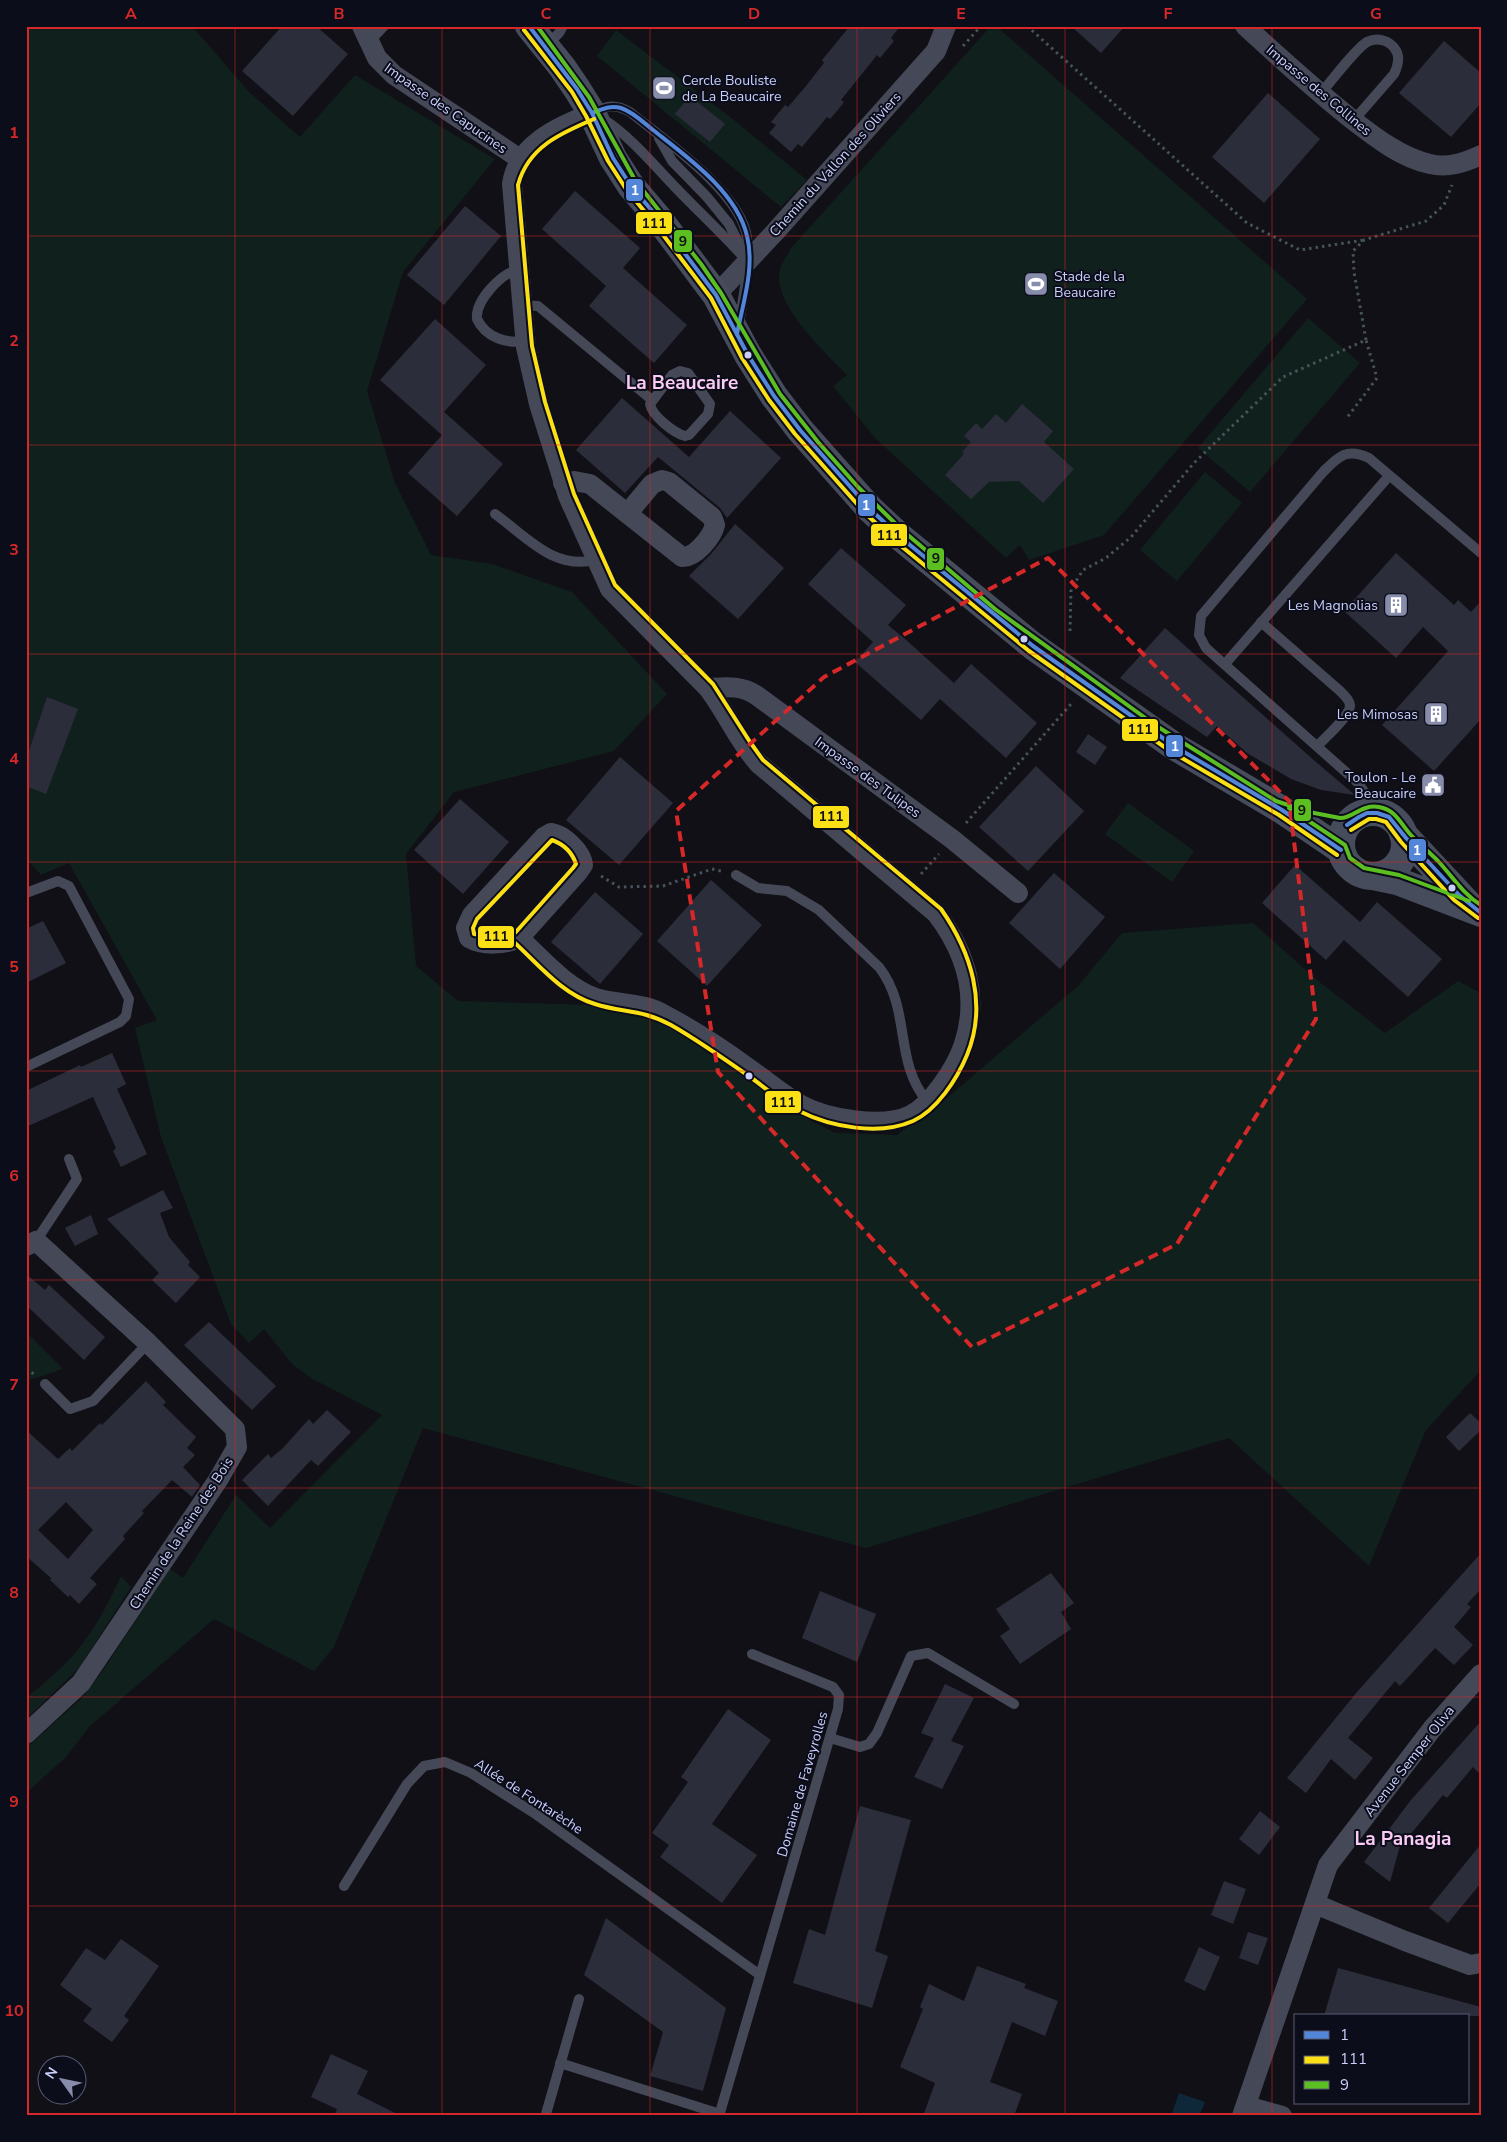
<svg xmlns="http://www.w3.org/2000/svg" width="1507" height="2142" font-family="'Nunito Sans',sans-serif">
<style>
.green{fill:#10211d}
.water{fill:#0e2839}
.building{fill:#2c2d3a;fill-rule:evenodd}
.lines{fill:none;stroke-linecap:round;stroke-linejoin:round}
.path{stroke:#45545a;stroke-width:3;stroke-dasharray:2.5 4;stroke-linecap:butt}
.lane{stroke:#454857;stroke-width:10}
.street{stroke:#454857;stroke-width:20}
.secondary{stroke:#474c5d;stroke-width:28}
.bus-1-casing{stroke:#0c0d1a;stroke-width:8}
.bus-2-casing{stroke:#0c0d1a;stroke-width:8}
.bus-3-casing{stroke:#0c0d1a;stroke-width:8}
.bus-1{stroke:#5386d9;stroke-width:4}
.bus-2{stroke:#fce016;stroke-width:4}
.bus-3{stroke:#5bbf21;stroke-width:4}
.marked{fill:none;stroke:#d62828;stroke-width:4;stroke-dasharray:10 6;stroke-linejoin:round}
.grid{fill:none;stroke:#d62828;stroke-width:1;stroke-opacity:0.55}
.bus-dot{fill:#c9cffb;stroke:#0c0d1a;stroke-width:2}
.labels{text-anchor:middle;stroke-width:4;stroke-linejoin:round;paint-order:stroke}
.poi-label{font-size:14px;fill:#c9cffb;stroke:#0c0d1a;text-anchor:end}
.street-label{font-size:14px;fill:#c9cffb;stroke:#0c0d1a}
.district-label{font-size:19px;font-weight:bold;fill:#fbcbf4;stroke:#0c0d1a}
.line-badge{stroke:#0c0d1a;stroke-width:2}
.badge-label{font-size:14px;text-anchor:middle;font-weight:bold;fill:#fff}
.pale-badge-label{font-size:14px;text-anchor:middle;font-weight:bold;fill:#111}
.neatline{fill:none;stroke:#d62828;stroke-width:2}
.grid-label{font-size:16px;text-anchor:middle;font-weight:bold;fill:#d62828}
</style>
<rect width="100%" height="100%" fill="#101016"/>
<g class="green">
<polygon points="26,26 192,26 249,92 300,137 355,75 495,159 403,272 367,391 395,483 431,555 492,564 572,592 667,694 614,751 454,792 406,854 416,966 458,1001 628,1006 717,1040 783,1106 835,1133 897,1135 947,1098 1078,986 1122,933 1253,923 1317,980 1385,1033 1458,981 1481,993 1481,1370 1426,1430 1369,1566 1229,1438 866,1548 423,1428 334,1647 314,1671 214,1619 90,1726 66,1757 26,1793 26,1748 82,1698 102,1672 170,1569 183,1578 236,1495 270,1528 382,1415 311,1378 293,1365 264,1329 249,1343 231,1324 161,1137 135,1028 157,1020 69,863 41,875 26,858"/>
<path d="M991,26H996L1307,299L1104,535L1029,560L1020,545L1006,558L875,438L833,386L847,375C825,352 771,303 780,269C782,262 788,255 791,248Z"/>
<polygon points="616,30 734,120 807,180 781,207 597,56"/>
<polygon points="1308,318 1360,363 1250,492 1198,448"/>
<polygon points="1205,472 1242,503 1177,581 1140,550"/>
<polygon points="1128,803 1194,851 1172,882 1105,834"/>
<polygon points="27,1333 63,1369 26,1381"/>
<path d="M121,1576L131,1587L79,1668L26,1719V1698C76,1659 95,1633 121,1576Z"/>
</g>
<polygon class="water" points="1179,2093 1205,2102 1199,2116 1171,2116"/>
<g class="building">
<polygon points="282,26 316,26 348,54 293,116 242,71"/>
<polygon points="850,26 900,26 891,38 894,41 880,58 877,55 841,100 844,102 837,111 830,119 827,117 802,147 798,144 791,152 769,133 776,125 771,122 785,105 788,107 806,86 824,63 822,60"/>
<polygon points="1071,26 1125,26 1101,53"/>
<polygon points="1444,41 1481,73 1481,103 1451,137 1399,93"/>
<polygon points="1268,93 1320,139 1264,203 1212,157"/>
<polygon points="690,96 725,124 710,142 675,114"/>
<polygon points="575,191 640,248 623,268 687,325 654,363 589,306 606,286 542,229"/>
<polygon points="465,206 501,236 444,305 407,275"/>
<polygon points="435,319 486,365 444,412 503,464 457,516 408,473 442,435 380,380"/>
<polygon points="622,398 689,457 730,411 781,458 727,518 720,508 658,457 625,493 576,450"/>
<polygon points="1022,404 1053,431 1044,442 1074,469 1043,503 1019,481 989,482 971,499 945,475 964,454 962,452 971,442 964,436 976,423 982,429 996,414 1006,423"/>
<polygon points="735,524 784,568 738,619 689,576 711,554"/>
<polygon points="841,548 906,605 888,625 905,639 954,683 971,664 1037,723 1006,758 940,699 921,720 855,662 873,642 808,584"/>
<polygon points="1396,553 1454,605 1458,600 1471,612 1481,601 1481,719 1434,771 1382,725 1448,651 1423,627 1396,658 1344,611"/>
<polygon points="1165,628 1316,762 1355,795 1321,790 1291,779 1247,753 1217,726 1207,737 1120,678"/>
<polygon points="47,697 78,709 46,794 26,786 26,760"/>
<polygon points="1088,734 1107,747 1095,765 1076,752"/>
<polygon points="620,757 673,803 619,865 566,820"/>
<polygon points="1036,766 1084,811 1028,871 979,827"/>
<polygon points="460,799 509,842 463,894 414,850"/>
<polygon points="1295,865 1360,922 1377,902 1442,959 1408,997 1344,940 1326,960 1262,903"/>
<polygon points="1054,873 1105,917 1060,969 1009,923"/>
<polygon points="711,880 762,925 707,986 657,941"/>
<polygon points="595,892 643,934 600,984 551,942"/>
<polygon points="43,921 66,963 26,983 26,929"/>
<polygon points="112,1053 126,1084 117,1089 147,1154 121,1167 113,1151 116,1148 93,1097 26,1127 26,1091 80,1065 81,1067"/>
<polygon points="163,1190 173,1208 160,1213 169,1237 190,1262 188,1265 200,1277 176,1303 152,1280 159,1273 107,1219"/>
<polygon points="91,1215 98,1234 75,1246 65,1228"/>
<polygon points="26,1274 45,1290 49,1285 105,1337 84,1360 26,1305"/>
<polygon points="209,1322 276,1386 252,1410 184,1345"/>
<path d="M146,1381L166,1402L163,1405L196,1437L187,1448L195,1455L183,1467L200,1485L192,1497L172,1480L142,1511L144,1513L123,1536L125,1539L90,1578L97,1584L79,1604L70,1595L68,1597L50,1580L51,1578L26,1556V1430L58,1459L70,1448L72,1451L100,1423L102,1425ZM66,1502L93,1530L68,1559L38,1530Z"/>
<polygon points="327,1410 351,1432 318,1466 311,1460 268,1506 242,1480 268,1454 271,1458 283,1448 309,1419 313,1424"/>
<polygon points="1470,1413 1481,1423 1481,1430 1459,1451 1446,1437"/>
<polygon points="1481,1553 1481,1589 1467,1604 1471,1607 1454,1627 1473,1645 1454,1665 1435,1648 1400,1686 1395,1681 1348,1738 1373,1758 1355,1780 1331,1759 1306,1793 1287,1778 1357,1692"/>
<polygon points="1051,1573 1074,1603 1061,1612 1071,1629 1020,1664 1000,1636 1010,1629 996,1609"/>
<polygon points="820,1591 876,1614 857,1662 802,1638"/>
<polygon points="945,1684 974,1698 951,1741 964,1746 942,1789 914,1777 934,1738 921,1733"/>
<polygon points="728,1709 771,1740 712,1824 757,1855 722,1903 660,1857 669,1845 652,1833 688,1782 681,1777"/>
<polygon points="1481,1721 1481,1775 1473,1767 1447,1798 1443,1795 1404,1842 1401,1842 1390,1882 1364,1862 1411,1800"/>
<polygon points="860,1806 911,1820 875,1951 888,1956 872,2008 793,1983 809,1929 825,1935"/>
<polygon points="1260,1811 1280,1827 1259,1855 1239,1839"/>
<polygon points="1481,1844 1481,1883 1448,1923 1429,1908"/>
<polygon points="1224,1881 1246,1889 1233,1924 1211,1915"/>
<polygon points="606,1918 726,2008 703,2091 650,2076 663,2032 584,1975"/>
<polygon points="1248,1932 1268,1938 1258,1965 1239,1958"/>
<polygon points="121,1939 159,1966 124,2016 129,2020 112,2042 83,2021 92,2009 60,1985 86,1948 105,1960"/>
<polygon points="1199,1947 1220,1957 1205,1991 1184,1981"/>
<polygon points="977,1966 1026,1984 1024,1988 1058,2001 1045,2036 1012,2022 990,2082 1022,2094 1014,2116 923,2116 935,2083 900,2067 923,2009 920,2007 929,1984 964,2001"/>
<polygon points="1338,1968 1481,2007 1481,2016 1324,2016"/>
<polygon points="331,2054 368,2071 357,2094 401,2116 334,2116 337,2109 311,2097"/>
</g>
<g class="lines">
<g class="path">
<polyline points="1027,26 1247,223 1300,250 1364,240"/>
<polyline points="963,46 981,26"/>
<polyline points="1366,340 1354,272 1353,251 1364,240 1426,221 1444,205 1452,185"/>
<polyline points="1070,631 1071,589 1083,570 1106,558 1131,537 1194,463 1283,377 1366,340 1377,378 1346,419"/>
<polyline points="966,823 1071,704"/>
<polyline points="921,874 939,854"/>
<polyline points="601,876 619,887 663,886 712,869 721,871"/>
<polyline points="26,1369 34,1374"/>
</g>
<g class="lane">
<polyline points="369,42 384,26"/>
<polyline points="546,46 559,33 563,26"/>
<path d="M1320,94C1330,83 1356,48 1367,42C1377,37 1389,40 1395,49C1401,57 1398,66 1394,74L1354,120"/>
<path d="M593,113C607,105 616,104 630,112C663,139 742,193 747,238C750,267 743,296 739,325"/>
<path d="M603,119C629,135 654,165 676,188C700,213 725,236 748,262"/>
<polyline points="659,138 672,161 707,197 729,224 741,248"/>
<path d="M518,270C501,273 475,301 477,319C486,338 507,344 526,341"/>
<polyline points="521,305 538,306 652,400"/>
<path d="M680,371L688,373L710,404L708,414L689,435L685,436C674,433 652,416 650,404L672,375Z"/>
<path d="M495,514C527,537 553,570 596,560"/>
<path d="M1261,622L1339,690C1343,694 1350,700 1350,706C1349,717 1325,738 1317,746"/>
<polyline points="1225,664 1389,476"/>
<path d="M1369,813L1366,794L1357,782L1206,648L1199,635L1201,616L1323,472C1338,457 1346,447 1369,458L1481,553"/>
<path d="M736,875L758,888L787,891L819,910L879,967C912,1010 893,1060 927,1101"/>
<polyline points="26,893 58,881 69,886 129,999 126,1016 120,1022 26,1067"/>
<polyline points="36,1241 77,1179 69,1159"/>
<polyline points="45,1384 70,1409 93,1401 148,1343"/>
<polyline points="830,1738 860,1747 869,1744 877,1733 911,1656 928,1653 1014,1704"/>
<polyline points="344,1886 407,1784 424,1766 445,1762 471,1773 534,1813 760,1975"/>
<polyline points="560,2063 720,2114"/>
<polyline points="546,2114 579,1999"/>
<polyline points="719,2116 838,1709 839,1695 833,1687 752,1654"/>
</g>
<g class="street">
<polyline points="362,26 377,58 394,75 520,159"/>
<path d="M1245,26C1281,59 1316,91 1354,121C1376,138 1402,158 1430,164C1448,168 1464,163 1481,155"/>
<polyline points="716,295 776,231 936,51 946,26"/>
<path d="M563,483L574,481L590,484L682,557C695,558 712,537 715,525L712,517L669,482L662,480L652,484L628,513"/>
<path d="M708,688C726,687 741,685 756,695L952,839L1018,893"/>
<path d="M551,833C564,835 582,852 583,865L578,872L519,938C505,945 483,946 469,938L466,928L472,915L544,837Z"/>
<path d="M519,938C542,959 566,988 596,998C620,1005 643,1002 665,1015C695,1031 724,1050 751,1070C767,1081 783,1095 801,1105C827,1119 883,1129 911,1115C932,1104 955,1069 963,1047C980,998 966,952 936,913L759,764C738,741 727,713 708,688L610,589L568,496L539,404L526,347L512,184C518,143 559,127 592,113"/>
<polyline points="26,1246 36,1241 148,1343 235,1429 237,1447 218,1480 81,1683 26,1734"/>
<polyline points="1315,1904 1405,1941 1470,1965 1481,1963"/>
<polyline points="1246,2106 1282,2116"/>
<polyline points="1242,2116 1328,1865 1432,1729 1481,1674"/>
</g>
<g class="secondary">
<polyline points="529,26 562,67 577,89 592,113 613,158 631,186 659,219 716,295 748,355 774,396 800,430 870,509 899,536 1033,646 1174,746 1282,810 1341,850"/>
<circle cx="1373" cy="844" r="32"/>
<polyline points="1403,834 1470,906"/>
<polyline points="1373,876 1397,881 1481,913"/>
</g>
<defs>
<g id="bus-1">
<polyline points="529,26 577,89 592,113 613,158 631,186 659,219 716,295 748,355 774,396 800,430 870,509 899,536 1033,646 1174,746 1282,810 1341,850"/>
<path d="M592,113C602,109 611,105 621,108C633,112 643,122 653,130C686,156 737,192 747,236C755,267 743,303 737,334"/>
<polyline points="1347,825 1359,817 1367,813 1377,813 1389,817 1406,838 1459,895 1481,913"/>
</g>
<g id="bus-2">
<polyline points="524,30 572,92 586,116 608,161 626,189 654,223 711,298 742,358 769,400 795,434 866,514 895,541 1029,651 1170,751 1279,815 1337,855"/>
<polyline points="1351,830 1369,819 1376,819 1386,822 1401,842 1454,900 1478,918"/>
<path d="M552,840C563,844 572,852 576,864L573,868L515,933L494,937L474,934L473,928L477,919Z"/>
<path d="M515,943C539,965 562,994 595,1004C623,1013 642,1009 671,1025C699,1041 726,1060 753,1079C768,1090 782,1103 799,1111C831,1127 879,1136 913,1121C937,1110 957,1079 967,1055C988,1004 971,952 941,909L763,760L750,742L713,684L615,585L574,494L545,402L532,346L518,185C528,147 561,133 594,119"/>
</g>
<g id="bus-3">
<path d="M537,26L589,97L635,180L701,264L721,293L780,394L818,442L858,487L902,530L995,609L1155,725L1276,801L1309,812L1340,818C1352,819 1361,804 1379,807C1396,810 1400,823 1410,834C1419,844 1429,852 1438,861C1452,876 1463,894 1481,905"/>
<polyline points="1289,808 1345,845 1350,858 1364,868 1399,875 1469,901"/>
</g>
</defs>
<use href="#bus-1" class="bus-1-casing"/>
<use href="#bus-2" class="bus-2-casing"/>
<use href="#bus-3" class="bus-3-casing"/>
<use href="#bus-1" class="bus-1"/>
<use href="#bus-2" class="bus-2"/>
<use href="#bus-3" class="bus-3"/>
</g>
<path class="marked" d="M1048,558L1289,801L1316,1019L1177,1244L972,1347L718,1072L676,811L824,677Z"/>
<path class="grid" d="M235,26V2116M442,26V2116M650,26V2116M857,26V2116M1065,26V2116M1272,26V2116M26,236H1481M26,445H1481M26,654H1481M26,862H1481M26,1071H1481M26,1280H1481M26,1488H1481M26,1697H1481M26,1906H1481"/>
<defs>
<symbol id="stadium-square" viewBox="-11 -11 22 22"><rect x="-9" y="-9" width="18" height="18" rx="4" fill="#888cab" stroke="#0c0d1a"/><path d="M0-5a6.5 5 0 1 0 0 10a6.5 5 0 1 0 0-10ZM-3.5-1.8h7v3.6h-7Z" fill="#fff"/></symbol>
<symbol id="building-square" viewBox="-11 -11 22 22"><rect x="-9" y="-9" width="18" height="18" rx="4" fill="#888cab" stroke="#0c0d1a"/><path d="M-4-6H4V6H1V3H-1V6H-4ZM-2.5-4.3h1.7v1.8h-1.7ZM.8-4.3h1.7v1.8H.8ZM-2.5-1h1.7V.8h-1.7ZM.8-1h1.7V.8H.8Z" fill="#fff"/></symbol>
<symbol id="civic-square" viewBox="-11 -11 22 22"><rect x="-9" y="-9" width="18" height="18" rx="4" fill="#888cab" stroke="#0c0d1a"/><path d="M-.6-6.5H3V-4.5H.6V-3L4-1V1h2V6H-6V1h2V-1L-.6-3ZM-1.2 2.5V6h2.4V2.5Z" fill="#fff"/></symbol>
</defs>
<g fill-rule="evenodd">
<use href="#stadium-square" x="650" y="74" width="28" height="28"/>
<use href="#stadium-square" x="1022" y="270" width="28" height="28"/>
<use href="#building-square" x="1382" y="591" width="28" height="28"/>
<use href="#building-square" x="1422" y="700" width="28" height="28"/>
<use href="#civic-square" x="1419" y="771" width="28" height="28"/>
</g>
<g class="bus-dot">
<circle cx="748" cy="355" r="4.5"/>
<circle cx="1024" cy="639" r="4.5"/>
<circle cx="1452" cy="888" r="4.5"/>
<circle cx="749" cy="1076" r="4.5"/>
</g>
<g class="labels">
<g class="poi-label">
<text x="682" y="85" text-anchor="start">Cercle Bouliste<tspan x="682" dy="16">de La Beaucaire</tspan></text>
<text x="1054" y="281" text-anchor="start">Stade de la<tspan x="1054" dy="16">Beaucaire</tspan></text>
<text x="1378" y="610">Les Magnolias</text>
<text x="1418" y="719">Les Mimosas</text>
<text x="1416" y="782">Toulon - Le<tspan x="1416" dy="16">Beaucaire</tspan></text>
</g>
<g class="street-label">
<text transform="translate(1319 90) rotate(40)" y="5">Impasse des Collines</text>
<text transform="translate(446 108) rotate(35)" y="5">Impasse des Capucines</text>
<text transform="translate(835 164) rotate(-48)" y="5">Chemin du Vallon des Oliviers</text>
<text transform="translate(868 777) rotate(36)" y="5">Impasse des Tulipes</text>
<text transform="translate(181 1533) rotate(-57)" y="5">Chemin de la Reine des Bois</text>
<text transform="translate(1409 1761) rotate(-52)" y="5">Avenue Semper Oliva</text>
<text transform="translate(802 1784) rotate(-74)" y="5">Domaine de Faveyrolles</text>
<text transform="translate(529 1796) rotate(33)" y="5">Allée de Fontarèche</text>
</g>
<g class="district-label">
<text x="682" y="389">La Beaucaire</text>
<text x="1403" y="1845">La Panagia</text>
</g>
</g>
<g class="line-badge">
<rect x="625" y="178" width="19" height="24" rx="5" fill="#5386d9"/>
<rect x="635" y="211" width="38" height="24" rx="5" fill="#fce016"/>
<rect x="673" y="229" width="20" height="24" rx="5" fill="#5bbf21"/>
<rect x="857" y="493" width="19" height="24" rx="5" fill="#5386d9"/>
<rect x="870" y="523" width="38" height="24" rx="5" fill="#fce016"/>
<rect x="926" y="547" width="19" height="24" rx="5" fill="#5bbf21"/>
<rect x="1121" y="718" width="38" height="24" rx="5" fill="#fce016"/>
<rect x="1165" y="734" width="19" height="24" rx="5" fill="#5386d9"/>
<rect x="1293" y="798" width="19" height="24" rx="5" fill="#5bbf21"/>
<rect x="812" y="805" width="38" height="24" rx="5" fill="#fce016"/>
<rect x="1408" y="838" width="19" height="24" rx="5" fill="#5386d9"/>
<rect x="477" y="925" width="38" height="24" rx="5" fill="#fce016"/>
<rect x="764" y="1090" width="38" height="24" rx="5" fill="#fce016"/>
</g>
<g class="badge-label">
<text x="635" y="195">1</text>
<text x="866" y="510">1</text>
<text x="1175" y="751">1</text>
<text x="1417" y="855">1</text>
</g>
<g class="pale-badge-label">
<text x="654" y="228">111</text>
<text x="683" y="246">9</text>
<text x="889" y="540">111</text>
<text x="936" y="563">9</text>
<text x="1140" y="734">111</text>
<text x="1302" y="815">9</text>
<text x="831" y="821">111</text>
<text x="496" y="941">111</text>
<text x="783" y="1107">111</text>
</g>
<rect width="1507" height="2142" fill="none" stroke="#0c0d1a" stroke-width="55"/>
<rect x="1294" y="2014" width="175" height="90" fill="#0c0d1a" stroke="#585b74"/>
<rect x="1304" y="2031" width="25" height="8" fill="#5386d9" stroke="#585b74"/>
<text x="1340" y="2040" font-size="15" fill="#c9cffb">1</text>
<rect x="1304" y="2056" width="25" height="8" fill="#fce016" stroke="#585b74"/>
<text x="1340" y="2064" font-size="15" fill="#c9cffb">111</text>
<rect x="1304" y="2081" width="25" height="8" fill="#5bbf21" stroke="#585b74"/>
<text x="1340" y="2090" font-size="15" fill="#c9cffb">9</text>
<g transform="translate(62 2080) rotate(303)"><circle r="24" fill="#0c0d1a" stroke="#585b74"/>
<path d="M0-4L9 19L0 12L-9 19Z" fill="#888cab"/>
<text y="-8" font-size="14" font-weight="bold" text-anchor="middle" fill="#c9cffb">N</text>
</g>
<rect x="28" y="28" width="1452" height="2086" class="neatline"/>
<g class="grid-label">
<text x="131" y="19">A</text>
<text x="339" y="19">B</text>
<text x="546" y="19">C</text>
<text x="754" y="19">D</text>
<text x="961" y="19">E</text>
<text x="1168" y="19">F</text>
<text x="1376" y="19">G</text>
<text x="14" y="138">1</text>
<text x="14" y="346">2</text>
<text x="14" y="555">3</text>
<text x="14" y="764">4</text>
<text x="14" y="972">5</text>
<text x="14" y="1181">6</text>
<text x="14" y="1390">7</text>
<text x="14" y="1598">8</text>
<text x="14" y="1807">9</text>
<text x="14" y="2016">10</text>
</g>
</svg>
